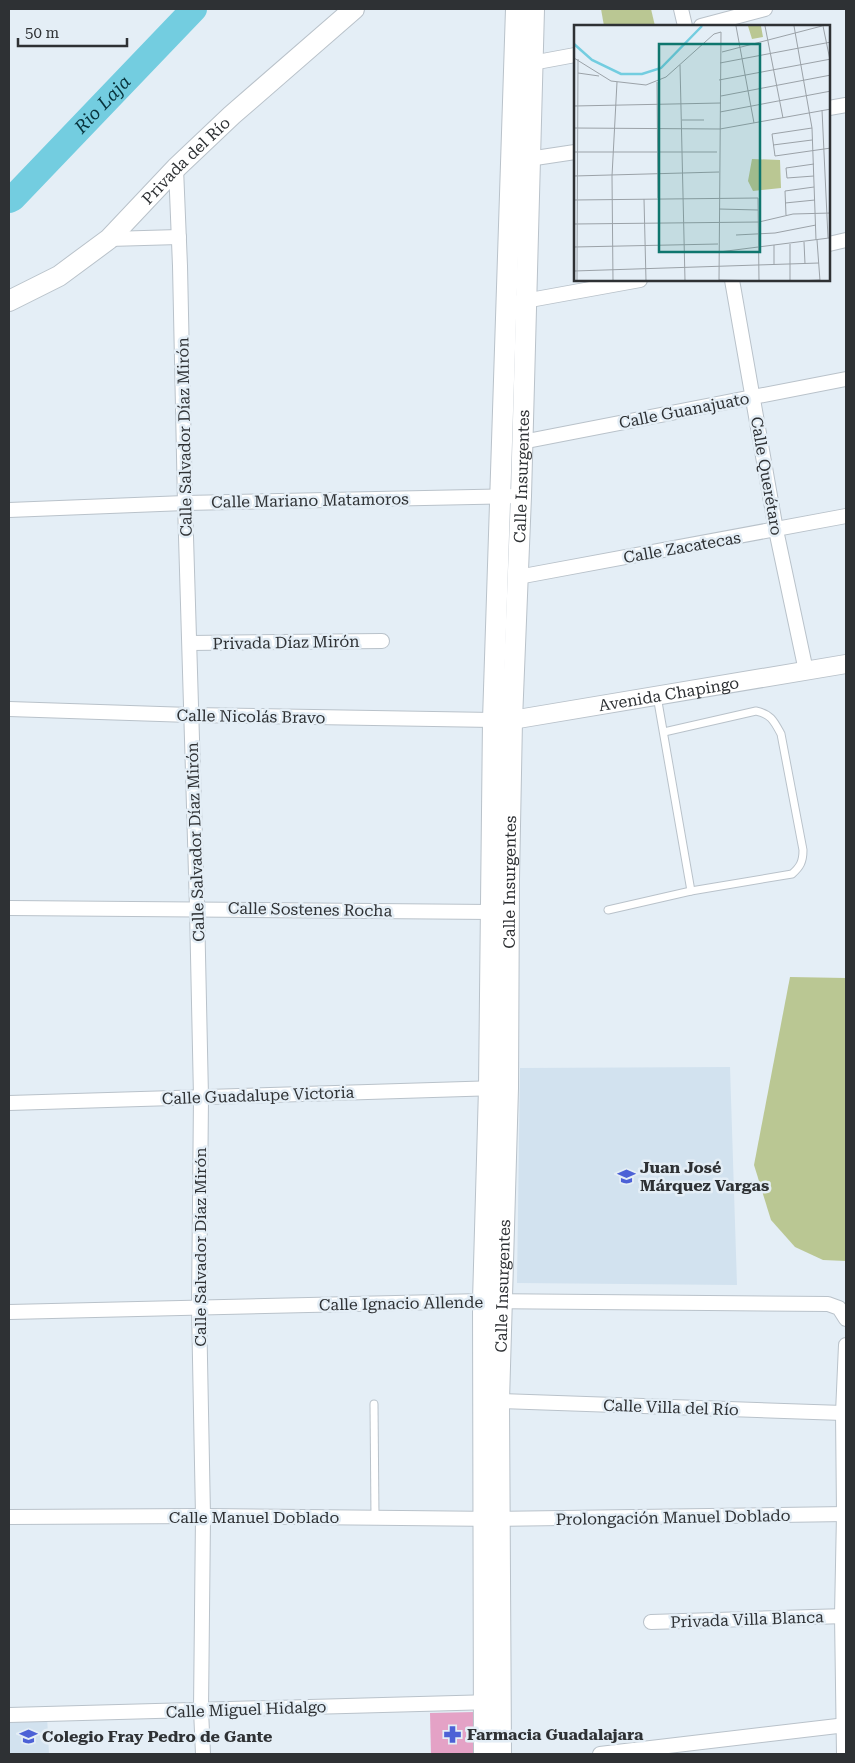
<svg xmlns="http://www.w3.org/2000/svg" width="855" height="1763" font-family="'Roboto Serif',serif">
<style>
.built{fill:#d2e2ef}
.green{fill:#bac793}
.lines{fill:none;stroke-linecap:round;stroke-linejoin:round}
.river{stroke:#73cde0;stroke-width:26}
.building{fill:#e4a2c6}
.service-casing{stroke:#b9c2ca;stroke-width:9}
.minor-casing{stroke:#b9c2ca;stroke-width:16}
.tertiary-casing{stroke:#b9c2ca;stroke-width:20}
.secondary-casing{stroke:#b9c2ca;stroke-width:22}
.service{stroke:#fff;stroke-width:7}
.minor{stroke:#fff;stroke-width:14}
.tertiary{stroke:#fff;stroke-width:18}
.secondary{stroke:#fff;stroke-width:20}
.labels{text-anchor:middle;stroke-width:5;stroke-linejoin:round;paint-order:stroke}
.street-label{font-size:16px;fill:#2e3134;stroke:#e4eef6}
.poi-label{font-size:16px;font-weight:bold;fill:#2e3134;stroke:#e4eef6;text-anchor:start}
.water-label{font-size:18px;font-style:italic;fill:#08343d;stroke:#e4eef6}
.inset-river{fill:none;stroke:#73cde0;stroke-width:2.5}
.inset-road{fill:none;stroke:#9ba2a8;stroke-width:1}
.view{fill:#0f766e;fill-opacity:0.15;stroke:#0f766e;stroke-width:2.5}
.inset-edge{fill:none;stroke:#2e3134;stroke-width:2.5}
</style>
<rect width="100%" height="100%" fill="#e4eef6"/>
<g class="built">
<polygon points="730,1067 737,1285 517,1283 520,1068"/>
<polygon points="47,1716 49,1754 9,1754 9,1717"/>
</g>
<g class="green">
<polygon points="601,9 651,9 655,26 604,26"/>
<polygon points="790,977 846,978 846,1261 823,1260 795,1247 771,1220 754,1165"/>
</g>
<g class="lines">
<path class="river" id="s1" d="M9,200L13,198L194,9"/>
</g>
<polygon class="building" points="475,1712 475,1754 431,1754 430,1713"/>
<g class="lines">
<defs>
<g id="service">
<polyline points="657,696 691,891"/>
<path d="M608,910L691,891L792,874C800,867 803,862 803,850L781,734C774,721 771,714 756,711L664,732"/>
<polyline points="374,1404 375,1518"/>
</g>
<g id="minor">
<polyline points="681,9 685,26"/>
<polyline points="701,26 765,9"/>
<polyline points="532,63 575,55"/>
<polyline points="829,108 846,105"/>
<polyline points="522,160 575,152"/>
<polyline points="176,168 180,266 185,503 197,908 201,1097 199,1307 203,1516 201,1710 203,1754"/>
<polyline points="109,239 179,237"/>
<polyline points="829,244 846,240"/>
<polyline points="732,280 776,530 806,671"/>
<polyline points="519,302 640,280"/>
<polyline points="522,442 846,379"/>
<polyline points="9,510 185,503 521,496"/>
<polyline points="518,577 846,516"/>
<polyline points="190,643 382,641"/>
<polyline points="9,709 190,715 493,720"/>
<polyline points="9,908 492,912"/>
<polyline points="9,1103 498,1088"/>
<polyline points="9,1312 483,1301 828,1304 839,1308 846,1319"/>
<polyline points="499,1401 843,1413"/>
<polyline points="9,1517 203,1516 499,1519 846,1514"/>
<polyline points="651,1622 846,1616"/>
<polyline points="9,1715 493,1702"/>
<polyline points="600,1754 846,1725"/>
<polyline points="844,1754 842,1616 844,1514 843,1413 846,1345"/>
</g>
<g id="tertiary">
<path id="s2" d="M499,720H512L846,664"/>
</g>
<g id="secondary">
<path id="s3" d="M9,301L59,276L109,239L176,168L232,115L354,9"/>
<polyline points="484,1754 483,1301 489,1088 493,720 516,9"/>
<path id="s4" d="M501,1754L499,1401L508,1088L509,879L512,720L521,496L534,9"/>
</g>
</defs>
<use href="#service" class="service-casing"/>
<use href="#minor" class="minor-casing"/>
<use href="#tertiary" class="tertiary-casing"/>
<use href="#secondary" class="secondary-casing"/>
<use href="#service" class="service"/>
<use href="#minor" class="minor"/>
<use href="#tertiary" class="tertiary"/>
<use href="#secondary" class="secondary"/>
</g>
<defs>
<symbol id="school-bare" viewBox="-9 -9 18 18"><path d="M0-5L7-2L0 1L-7-2ZM-4 1L0 2.5L4 1V4Q0 6-4 4Z" fill="#4c61d6" stroke="#e4eef6" stroke-width="2.5" paint-order="stroke"/></symbol>
<symbol id="pharmacy-bare" viewBox="-9 -9 18 18"><path d="M-2-6h4v4h4v4h-4v4h-4v-4h-4v-4h4Z" fill="#4c61d6" stroke="#e4eef6" stroke-width="2.5" paint-order="stroke"/></symbol>
</defs>
<g fill-rule="evenodd">
<use href="#school-bare" x="614" y="1164" width="25" height="25"/>
<use href="#pharmacy-bare" x="440" y="1722" width="25" height="25"/>
<use href="#school-bare" x="16" y="1724" width="25" height="25"/>
</g>
<g class="labels">
<g class="street-label">
<text dy="6" stroke="none"><textPath href="#s3" startOffset="228">Privada del Río</textPath></text>
<text transform="translate(684 410) rotate(-11)" y="6">Calle Guanajuato</text>
<text transform="translate(184 437) rotate(-91)" y="6">Calle Salvador Díaz Mirón</text>
<text transform="translate(767 476) rotate(80)" y="6">Calle Querétaro</text>
<text dy="6" stroke="none"><textPath href="#s4" startOffset="1278">Calle Insurgentes</textPath></text>
<text transform="translate(310 500) rotate(-1)" y="6">Calle Mariano Matamoros</text>
<text transform="translate(682 547) rotate(-10)" y="6">Calle Zacatecas</text>
<text transform="translate(286 642) rotate(-1)" y="6">Privada Díaz Mirón</text>
<text dy="6" stroke="none"><textPath href="#s2" startOffset="172">Avenida Chapingo</textPath></text>
<text transform="translate(251 716) rotate(1)" y="6">Calle Nicolás Bravo</text>
<text transform="translate(195 842) rotate(-92)" y="6">Calle Salvador Díaz Mirón</text>
<text dy="6" stroke="none"><textPath href="#s4" startOffset="872">Calle Insurgentes</textPath></text>
<text transform="translate(310 909) rotate(1)" y="6">Calle Sostenes Rocha</text>
<text transform="translate(258 1095) rotate(-2)" y="6">Calle Guadalupe Victoria</text>
<text transform="translate(200 1247) rotate(-90)" y="6">Calle Salvador Díaz Mirón</text>
<text dy="6" stroke="none"><textPath href="#s4" startOffset="468">Calle Insurgentes</textPath></text>
<text transform="translate(401 1303) rotate(-1)" y="6">Calle Ignacio Allende</text>
<text transform="translate(671 1407) rotate(2)" y="6">Calle Villa del Río</text>
<text x="254" y="1523">Calle Manuel Doblado</text>
<text transform="translate(673 1517) rotate(-1)" y="6">Prolongación Manuel Doblado</text>
<text transform="translate(747 1619) rotate(-2)" y="6">Privada Villa Blanca</text>
<text transform="translate(246 1709) rotate(-2)" y="6">Calle Miguel Hidalgo</text>
</g>
<g class="poi-label">
<text x="640" y="1173">Juan José<tspan x="640" dy="18">Márquez Vargas</tspan></text>
<text x="467" y="1740">Farmacia Guadalajara</text>
<text x="42" y="1742">Colegio Fray Pedro de Gante</text>
</g>
<g class="water-label">
<text dy="6" stroke="none"><textPath href="#s1" startOffset="134">Rio Laja</textPath></text>
</g>
</g>
<g transform="translate(574 25)">
<rect width="256" height="256" fill="#e4eef6"/>
<path d="M174,1H187L189,12L178,14ZM178,134L206,135L207,163L179,166L174,156Z" fill="#bac793"/>
<path class="inset-river" d="M0,19L18,35L47,49H68L87,43L128,1"/>
<path class="inset-road" d="M162,1L180,98M191,1L209,93M220,1L238,103L242,215M249,1L256,35M148,27L248,1M0,33L37,56L72,60L92,52L140,9L147,7L145,256M146,38L257,17M106,40L111,256M4,48L25,51M145,55L257,34M83,57L84,173M147,71L257,50M0,81L147,78M248,85L254,213M146,87L257,66M108,95H130M0,103L146,104L257,84M238,103L198,109L201,131L257,123M199,120L238,115M0,127H143M240,139L212,143L213,153L240,151M0,151L145,147M70,174L72,256M0,175L184,173L185,256M211,178L241,175M145,184L184,185M212,190L211,166L240,162M0,199L185,197L219,189L257,188M162,210L201,208L242,200M243,215L246,256M230,217L231,239M216,219V256M200,220V240M0,222L144,219M145,227L255,213M0,246L245,238M145,255L190,256M3,256L4,34M39,256L38,151L43,57M224,256L246,255"/>
<path class="view" d="M85,19H186V227H85Z"/>
<rect width="256" height="256" class="inset-edge"/>
</g>
<rect width="855" height="1763" fill="none" stroke="#2e3134" stroke-width="20"/>
<path d="M18 38v8h109v-8" fill="none" stroke="#2e3134" stroke-width="2.5"/>
<text x="25" y="38" font-size="15" fill="#2e3134" stroke="#e4eef6" stroke-width="4" paint-order="stroke">50 m</text>
</svg>
